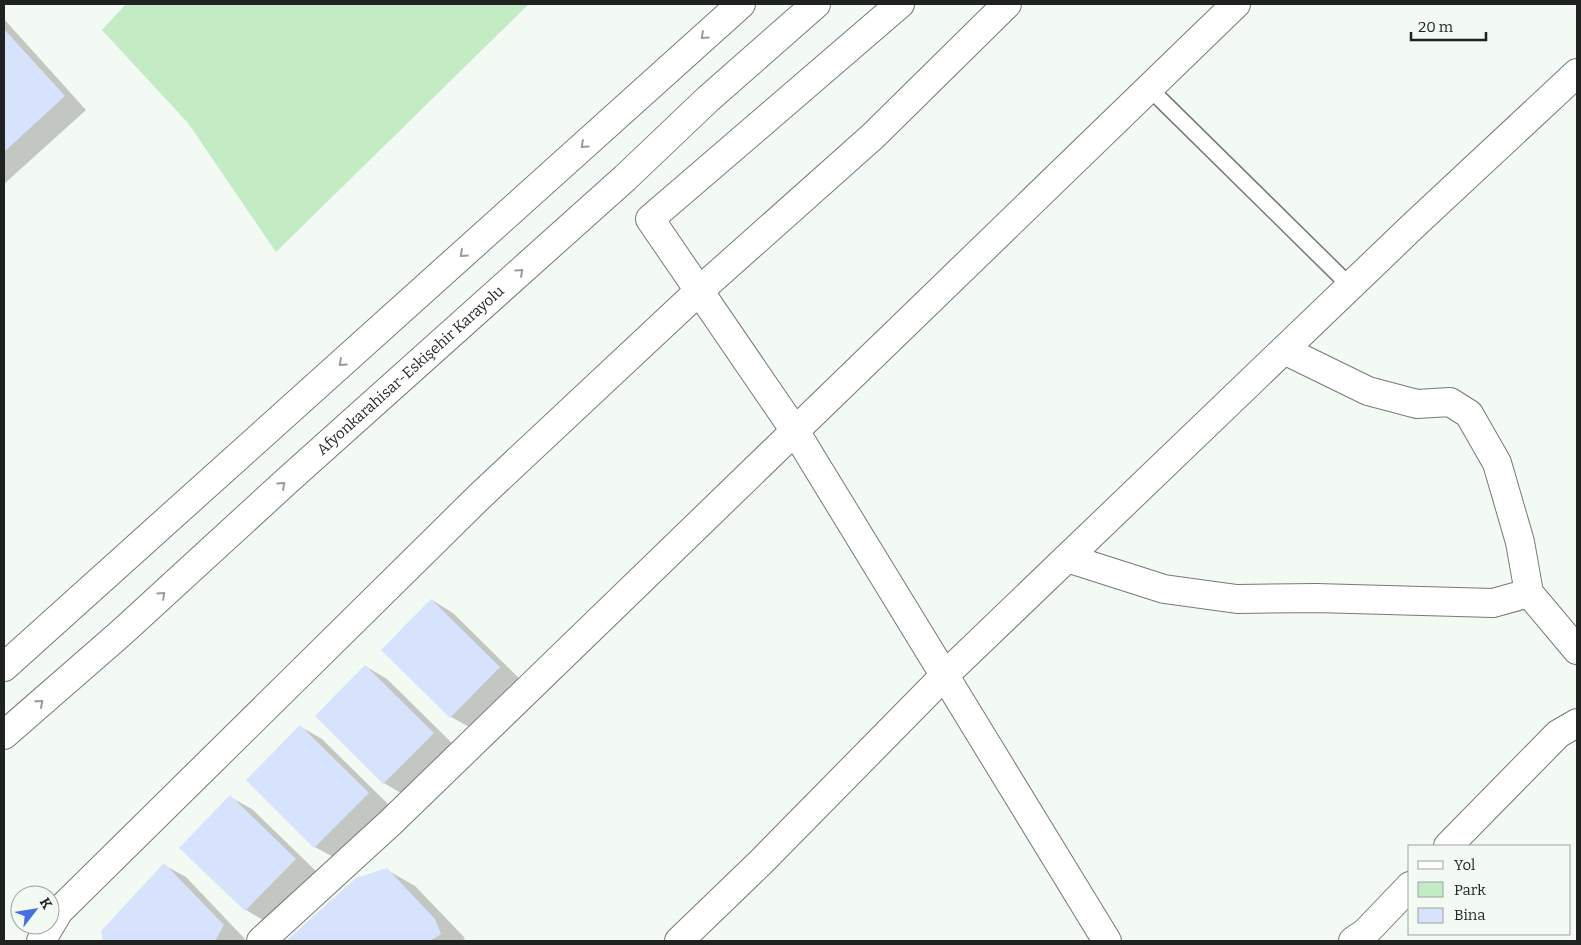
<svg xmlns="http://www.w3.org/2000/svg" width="1581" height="945" font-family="Bitter,serif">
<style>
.green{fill:#c3ebc4}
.shadow{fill:#0003}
.building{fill:#d7e3fd}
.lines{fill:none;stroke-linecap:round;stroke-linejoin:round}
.service-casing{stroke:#757a75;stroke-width:18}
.minor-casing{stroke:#757a75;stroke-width:30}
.trunk-casing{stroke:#757a75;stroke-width:30}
.service{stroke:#fff;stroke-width:15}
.minor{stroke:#fff;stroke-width:28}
.trunk{stroke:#fff;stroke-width:28}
.oneway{stroke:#9a9c9b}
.labels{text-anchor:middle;stroke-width:5;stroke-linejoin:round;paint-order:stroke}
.street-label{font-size:15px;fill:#1f2220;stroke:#f3f9f3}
</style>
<rect width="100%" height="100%" fill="#f3f9f3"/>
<polygon class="green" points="126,4 529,4 276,252 188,123 102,30"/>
<g class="shadow">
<polygon points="4,19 86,110 4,184"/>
<polygon points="432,600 453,613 521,680 473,729 451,717"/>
<polygon points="365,666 387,679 455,746 406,796 384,783 316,716"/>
<polygon points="301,727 322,739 390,806 337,859 315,847"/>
<polygon points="230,797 252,809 317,872 268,923 246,910 181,848"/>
<polygon points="164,865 186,877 245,939 243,941 104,941 102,931"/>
<polygon points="387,870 415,886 464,937 465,941 287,941 356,879"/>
</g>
<g class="building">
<polygon points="4,29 65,96 4,152"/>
<polygon points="431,599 500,667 450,718 381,650"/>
<polygon points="365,665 434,733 383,784 315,716"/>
<polygon points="300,725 369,793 314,848 246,780"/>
<polygon points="230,795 296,859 245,911 179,848"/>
<polygon points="164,863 224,925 215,941 103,941 101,931"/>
<polygon points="387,868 435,919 441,934 430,941 286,941 356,878"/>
</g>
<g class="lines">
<defs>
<polyline id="service" points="1149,88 1350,286"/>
<g id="minor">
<polyline points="900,4 650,219 795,431 1107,941"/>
<polyline points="1284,350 1368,391 1417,404 1450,402 1469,414 1497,463 1520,542 1529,593 1577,650"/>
<polyline points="1067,558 1164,589 1237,599 1316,598 1493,603 1529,593"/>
<polyline points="1448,846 1558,734 1577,723"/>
<polyline points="41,941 59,911 480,496 699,291 873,136 1007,4"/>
<polyline points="261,941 390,823 1236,4"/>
<polyline points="679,941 762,861 945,675 1414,225 1577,73"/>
<polyline points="1353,941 1366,932 1410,886"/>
</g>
<g id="trunk">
<polyline points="4,667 741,4"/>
<path id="s1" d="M4,735L121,633L289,479L625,178L708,99L816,4"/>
</g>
</defs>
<use href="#service" class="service-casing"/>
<use href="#minor" class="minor-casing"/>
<use href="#trunk" class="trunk-casing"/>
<use href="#service" class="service"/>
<use href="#minor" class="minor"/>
<use href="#trunk" class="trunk"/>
</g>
<defs><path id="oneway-chevron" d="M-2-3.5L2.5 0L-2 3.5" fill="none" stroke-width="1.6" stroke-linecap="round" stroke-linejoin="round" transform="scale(1.25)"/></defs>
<g class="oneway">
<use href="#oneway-chevron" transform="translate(704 36) rotate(138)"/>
<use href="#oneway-chevron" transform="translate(584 145) rotate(138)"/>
<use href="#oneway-chevron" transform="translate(463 254) rotate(138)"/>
<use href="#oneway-chevron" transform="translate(520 272) rotate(-42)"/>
<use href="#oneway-chevron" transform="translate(342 363) rotate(138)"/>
<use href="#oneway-chevron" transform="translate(282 485) rotate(-42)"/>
<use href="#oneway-chevron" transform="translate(162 595) rotate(-42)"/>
<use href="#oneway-chevron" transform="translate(40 703) rotate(-41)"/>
</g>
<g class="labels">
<g class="street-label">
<text dy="5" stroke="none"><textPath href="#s1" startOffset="546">Afyonkarahisar-Eskişehir Karayolu</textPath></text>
</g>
</g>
<rect width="1581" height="945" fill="none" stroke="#1f2220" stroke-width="10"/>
<rect x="1408" y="845" width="162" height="90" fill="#f3f9f3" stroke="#9ea39f"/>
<rect x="1418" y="861" width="25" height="8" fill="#ffffff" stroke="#9ea39f"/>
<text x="1454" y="870" font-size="15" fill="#1f2220">Yol</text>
<rect x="1418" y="882" width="25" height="15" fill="#c3ebc4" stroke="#9ea39f"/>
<text x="1454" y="895" font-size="15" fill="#1f2220">Park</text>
<rect x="1418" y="908" width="25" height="15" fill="#d7e3fd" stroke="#9ea39f"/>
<text x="1454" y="920" font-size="15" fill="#1f2220">Bina</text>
<g transform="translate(35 910) rotate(59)"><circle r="24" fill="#f3f9f3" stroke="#9ea39f"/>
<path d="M0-4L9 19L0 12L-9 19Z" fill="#466fe1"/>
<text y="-8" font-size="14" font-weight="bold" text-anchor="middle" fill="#1f2220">K</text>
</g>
<path d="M1411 32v8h75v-8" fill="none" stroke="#1f2220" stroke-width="2.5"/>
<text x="1418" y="32" font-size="15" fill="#1f2220" stroke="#f3f9f3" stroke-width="4" paint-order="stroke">20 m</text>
</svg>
